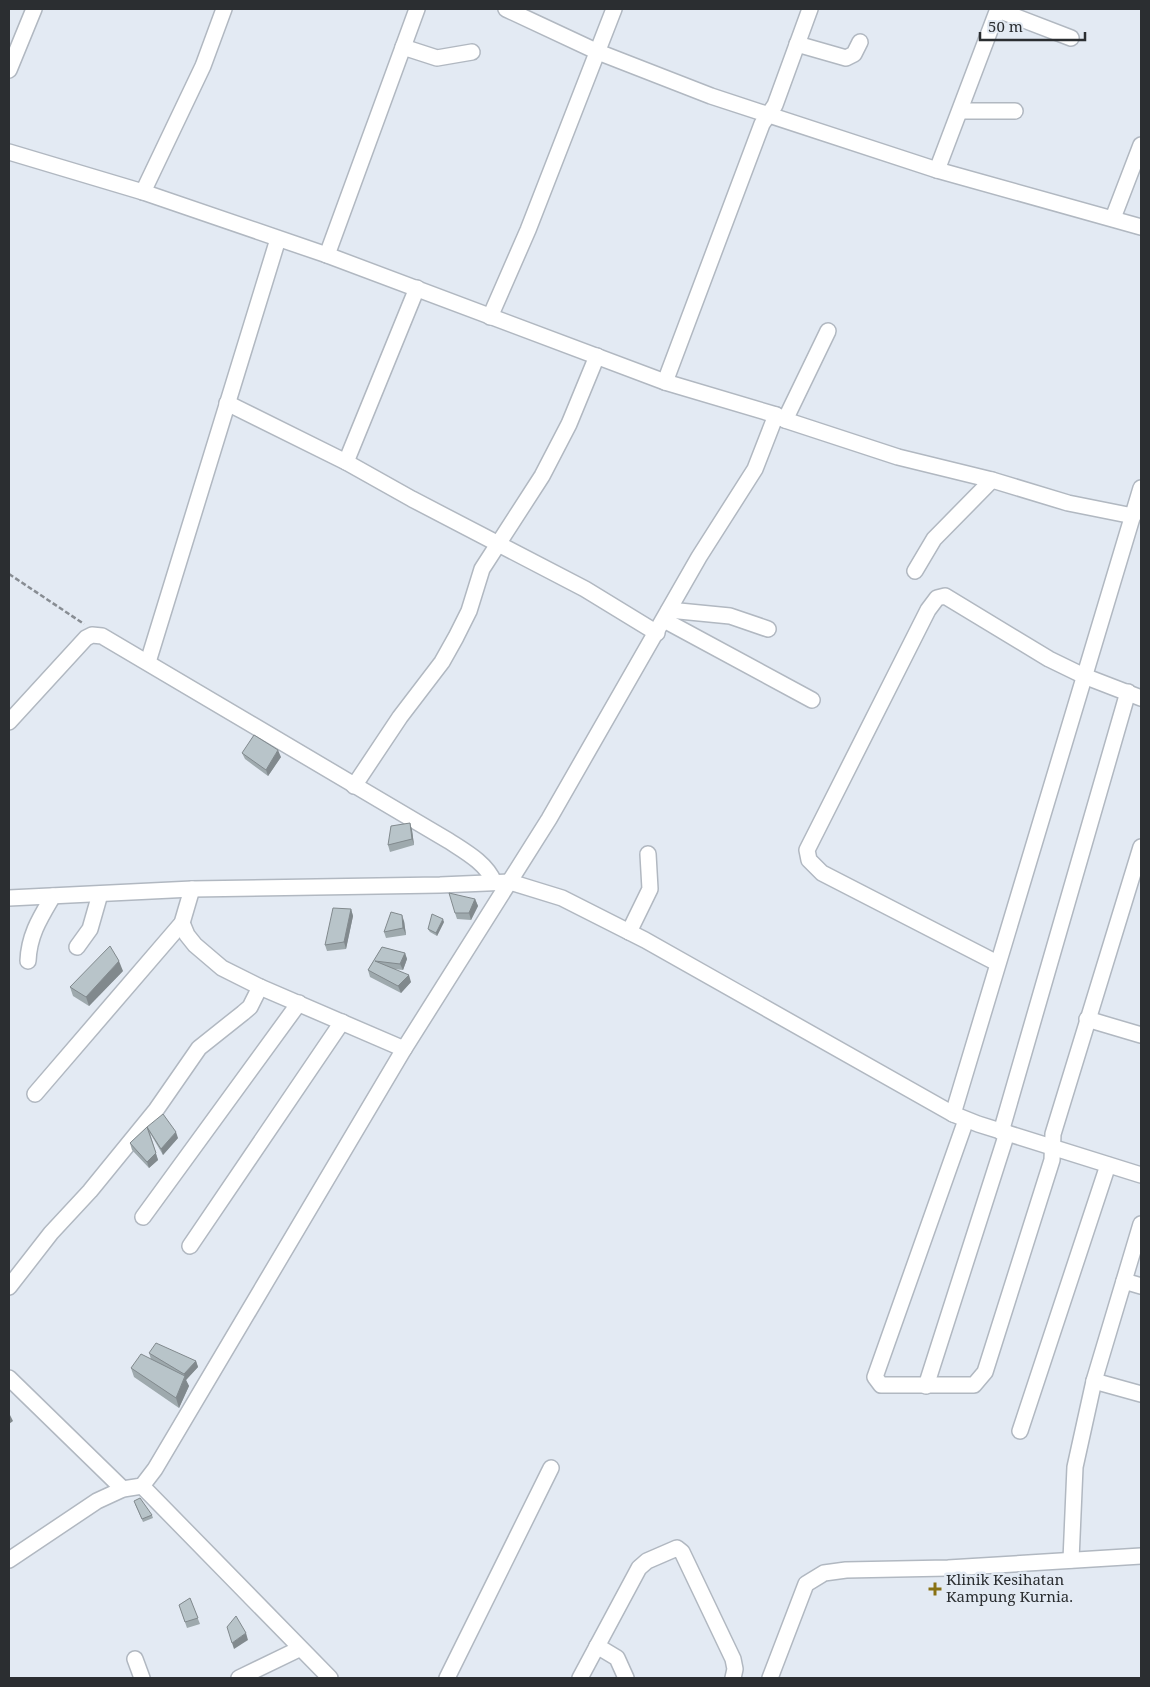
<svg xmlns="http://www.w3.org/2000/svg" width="1150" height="1687" font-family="'Noto Serif',serif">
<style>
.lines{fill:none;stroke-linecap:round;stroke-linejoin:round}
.minor-casing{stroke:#b1b8c1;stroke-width:18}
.path{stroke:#888d93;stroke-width:2.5;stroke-dasharray:5 2.5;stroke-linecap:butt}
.minor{stroke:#fff;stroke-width:15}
.wall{fill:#9ea9ad}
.shaded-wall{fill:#81898d}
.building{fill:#b8c4c9;stroke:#81898d}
.poi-dot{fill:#887113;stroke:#e3eaf3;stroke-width:2}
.labels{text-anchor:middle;stroke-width:5;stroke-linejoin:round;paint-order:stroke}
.poi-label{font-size:15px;fill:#2b2e31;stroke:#e3eaf3;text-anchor:start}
</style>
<rect width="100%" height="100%" fill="#e3eaf3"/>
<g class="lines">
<defs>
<g id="minor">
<polyline points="506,9 598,52 711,96 937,170 1141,227"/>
<polyline points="998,10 1071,38"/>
<polyline points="797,44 846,58 854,54 860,42"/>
<polyline points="403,47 437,58 472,52"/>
<polyline points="9,70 34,9"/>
<polyline points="960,111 1015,111"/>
<polyline points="9,152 143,192 327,255 665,382 776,415 785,420 898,457 992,480 1068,503 1133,516"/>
<polyline points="937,170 998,9"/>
<polyline points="143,192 203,66 224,9"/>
<polyline points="1113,218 1141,145"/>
<polyline points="327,255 417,9"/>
<polyline points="490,317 528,230 614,9"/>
<polyline points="665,382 762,124 775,105 810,9"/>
<polyline points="227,403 346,462 412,499 585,589 657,633"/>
<polyline points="785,420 828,331"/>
<polyline points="346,462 417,288"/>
<polyline points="915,571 934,539 992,480"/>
<polyline points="669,610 730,616 768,629"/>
<polyline points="664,620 812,700"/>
<polyline points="148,662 278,239"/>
<path d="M9,722L86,638L92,635L102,636L449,841C466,852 486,863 494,882"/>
<polyline points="354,786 400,717 442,662 456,637 469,611 482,569 542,476 569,424 597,356"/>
<polyline points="9,898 192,889 440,885 510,882 562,898 645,940 953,1114 978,1124 1141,1175"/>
<polyline points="182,923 187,935 195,945 222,968 260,987 404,1049"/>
<polyline points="629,932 650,889 648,854"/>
<polyline points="77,947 90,929 100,894"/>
<path d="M28,961C29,935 40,918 53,896"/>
<polyline points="997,963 822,873 809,860 807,850 928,610 937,598 945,596 1049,659 1084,676 1141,698"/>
<polyline points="1087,1019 1141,1035"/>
<polyline points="35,1094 182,923 192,889"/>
<polyline points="953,1114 1141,488"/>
<polyline points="966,1120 875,1377 881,1385 974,1385 985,1372 1052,1160 1053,1134 1141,847"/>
<polyline points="1001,1132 1128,692"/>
<polyline points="143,1217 299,1003"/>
<polyline points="190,1246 342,1022"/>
<polyline points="1124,1281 1141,1286"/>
<polyline points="9,1287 51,1233 90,1191 156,1110 199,1048 243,1013 250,1007 260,987"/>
<polyline points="9,1378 123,1489"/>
<polyline points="1094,1381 1141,1394"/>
<polyline points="926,1386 1007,1133"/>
<polyline points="1020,1431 1108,1165"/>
<polyline points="142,1486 330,1678"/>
<polyline points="9,1560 97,1501 123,1489 142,1486 155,1469 404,1049 549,819 699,557 755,469 776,415"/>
<polyline points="1071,1560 1075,1467 1094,1381 1141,1224"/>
<polyline points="597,1646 617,1658 626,1678"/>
<polyline points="135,1659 142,1678"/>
<polyline points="239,1678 299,1649"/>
<polyline points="447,1678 551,1468"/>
<polyline points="580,1678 639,1568 647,1561 677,1548 682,1552 733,1659 735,1669 733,1678"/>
<polyline points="770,1678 806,1584 824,1573 846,1570 948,1568 1141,1556"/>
</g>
</defs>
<use href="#minor" class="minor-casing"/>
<polyline class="path" points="9,574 84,624"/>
<use href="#minor" class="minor"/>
</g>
<g class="wall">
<polygon points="242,753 281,757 268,776 245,759"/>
<polygon points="410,823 412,830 414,845 390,852 388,845"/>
<polygon points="475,899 478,906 471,920 457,919 455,913"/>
<polygon points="351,909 353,916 346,949 327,951 325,945"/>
<polygon points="404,921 406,935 386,938 384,932"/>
<polygon points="444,922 437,936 430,932 428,929"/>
<polygon points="382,947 405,953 407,959 403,970 394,969 411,982 401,993 370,977 368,970"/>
<polygon points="123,971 89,1006 73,996 70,987"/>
<polygon points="147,1127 178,1138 163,1155 150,1133 158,1160 149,1168 132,1150 130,1143"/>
<polygon points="149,1353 196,1361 198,1367 186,1380 189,1386 179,1408 134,1377 131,1368 151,1359"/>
<polygon points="135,1504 152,1515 153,1518 143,1522"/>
<polygon points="190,1598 200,1624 187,1628 179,1605"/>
</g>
<g class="shaded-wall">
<polygon points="278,750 281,757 268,776 266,770"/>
<polygon points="410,823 412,830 414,845 412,839"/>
<polygon points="475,899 478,906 471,920 469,913"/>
<polygon points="351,909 353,916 346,949 344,942"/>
<polygon points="402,915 404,921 406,935 403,928"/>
<polygon points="443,919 444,922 437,936 436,933"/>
<polygon points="405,953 407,959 403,970 400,964"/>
<polygon points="119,961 123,971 89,1006 86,997"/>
<polygon points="409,975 411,982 401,993 398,986"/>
<polygon points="147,1127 158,1160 149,1168 147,1162"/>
<polygon points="176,1132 178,1138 163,1155 161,1149"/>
<polygon points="196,1361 198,1367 186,1380 189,1386 179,1408 176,1398 185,1377 184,1374"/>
<polygon points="10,1415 13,1421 9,1424 9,1416"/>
<polygon points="246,1633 248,1640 234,1649 232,1643"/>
</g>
<g class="building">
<polygon points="254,735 278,750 266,770 242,753"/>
<polygon points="410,823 412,839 388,845 391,826"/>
<polygon points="449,893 475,899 469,913 455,913"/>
<polygon points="333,908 351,909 344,942 325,945"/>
<polygon points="391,912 402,915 403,928 384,932"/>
<polygon points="432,914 443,919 436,933 428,929"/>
<polygon points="110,946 119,961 86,997 70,987"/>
<polygon points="382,947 405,953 400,964 375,961 409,975 398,986 368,970"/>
<polygon points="163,1114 176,1132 161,1149 147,1127"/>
<polygon points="147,1127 156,1153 147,1162 130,1143"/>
<polygon points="156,1343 196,1361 184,1374 149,1353"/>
<polygon points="141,1354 185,1376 176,1398 131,1368"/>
<polygon points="140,1498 152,1515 142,1519 134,1501"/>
<polygon points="190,1598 198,1618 185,1622 179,1605"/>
<polygon points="236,1616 246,1633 232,1643 227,1627"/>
</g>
<path class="poi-dot" d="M932.5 1581.5h5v5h5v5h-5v5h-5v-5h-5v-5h5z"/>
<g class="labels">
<g class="poi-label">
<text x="946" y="1585">Klinik Kesihatan<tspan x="946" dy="17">Kampung Kurnia.</tspan></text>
</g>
</g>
<rect width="1150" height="1687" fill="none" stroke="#2b2e31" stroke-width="20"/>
<path d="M980 32v8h105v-8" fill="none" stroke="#2b2e31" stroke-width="2.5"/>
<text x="988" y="32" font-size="15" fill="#2b2e31" stroke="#e3eaf3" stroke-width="4" paint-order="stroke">50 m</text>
</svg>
